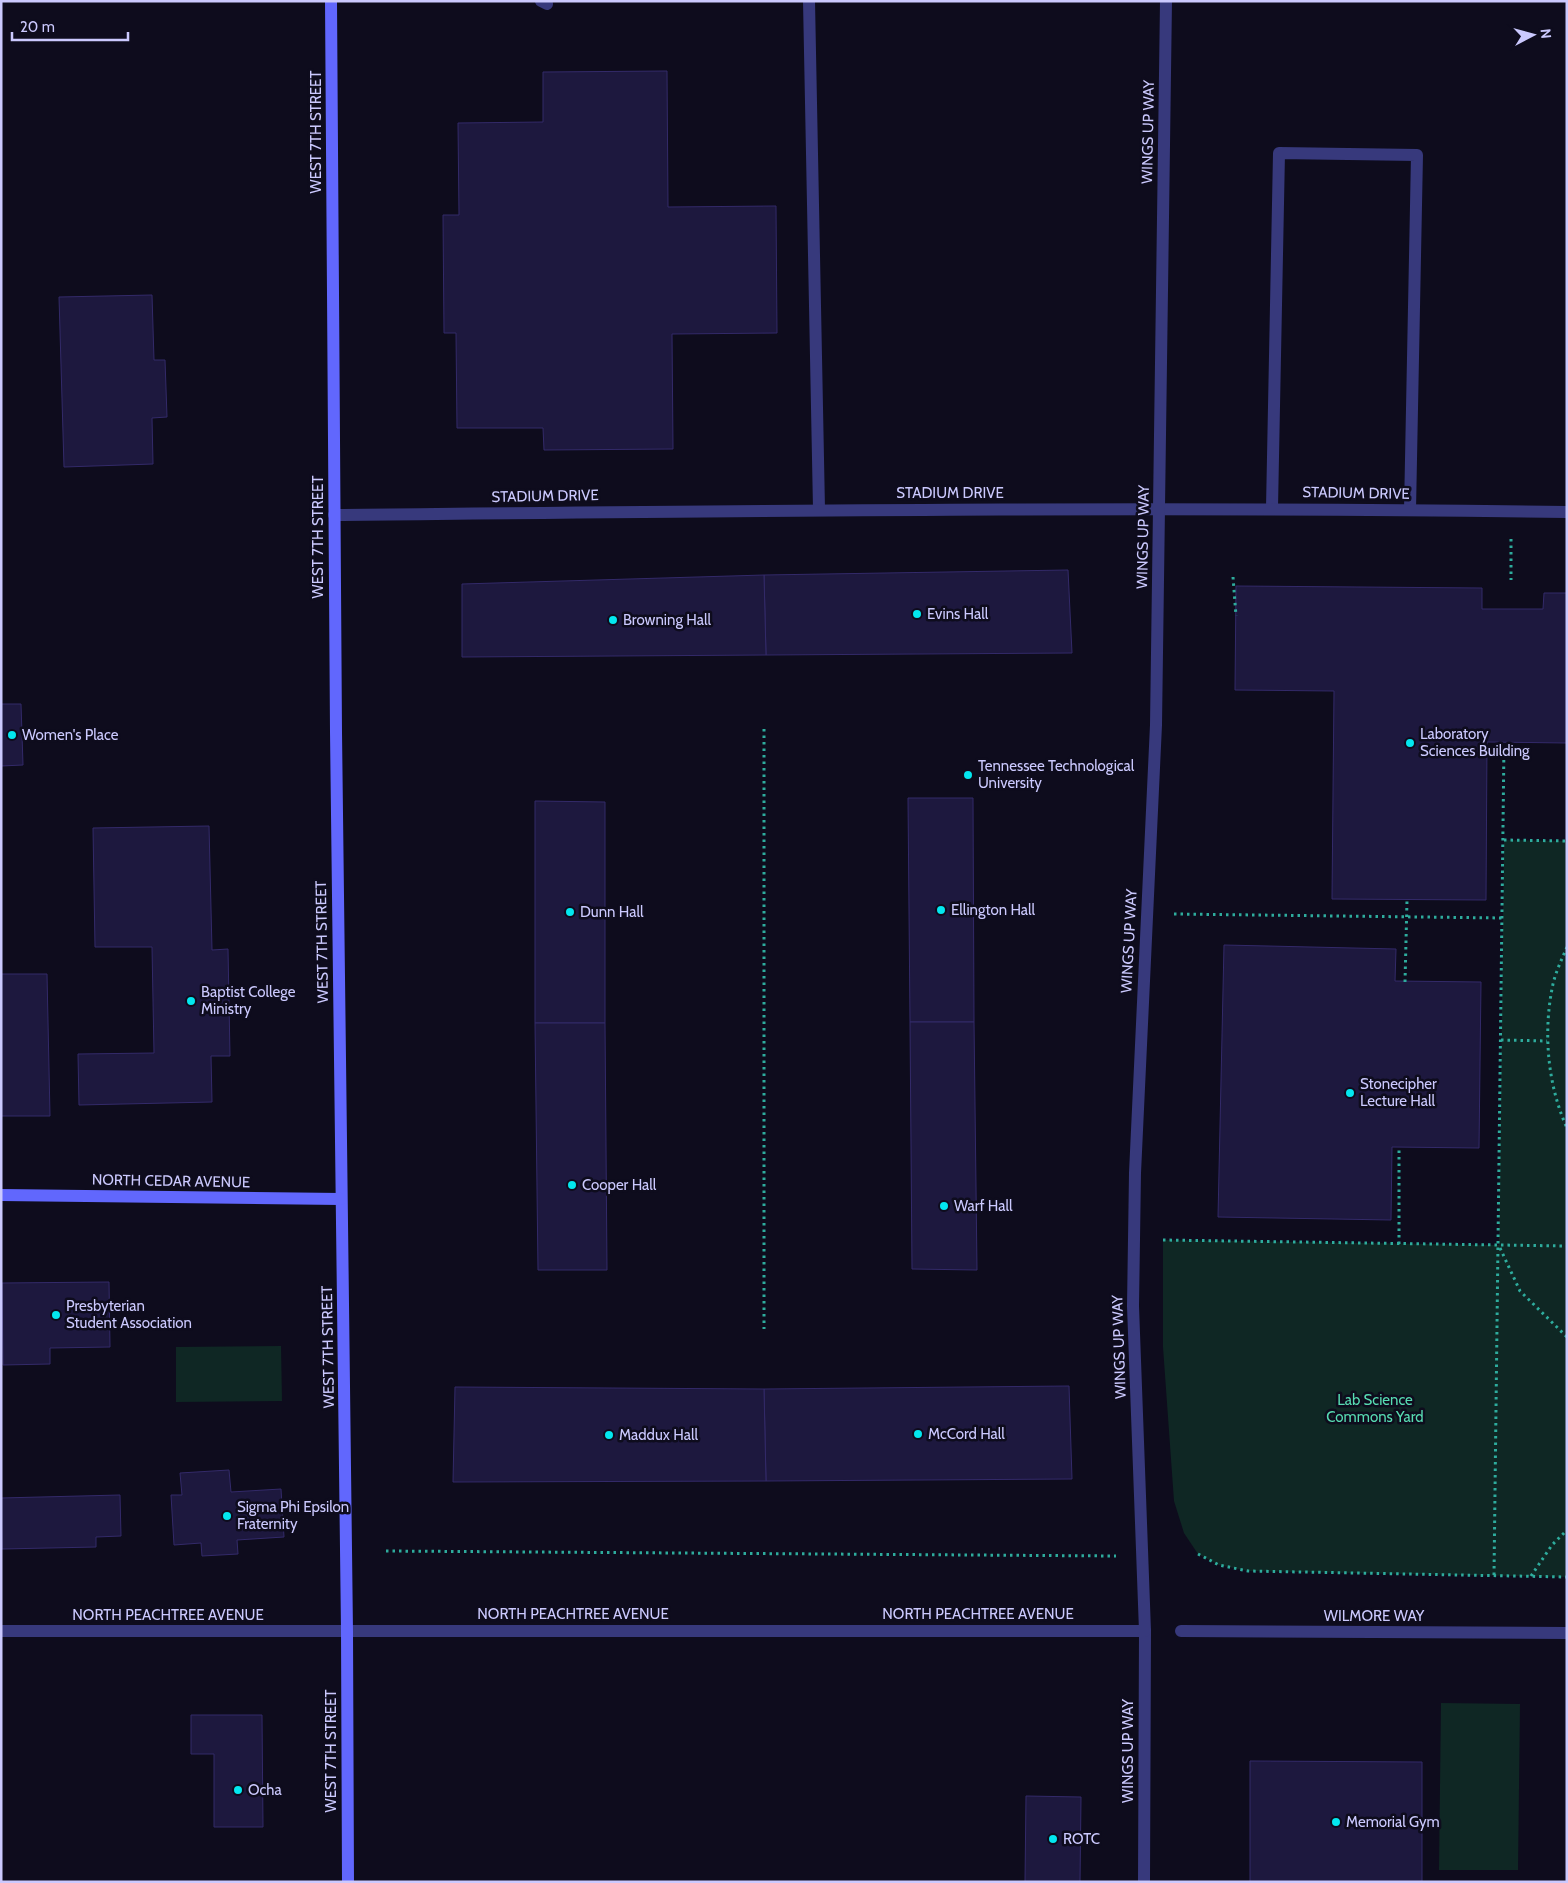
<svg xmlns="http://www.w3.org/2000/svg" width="1568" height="1883" font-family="Cabin,sans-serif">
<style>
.green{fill:#0f2724}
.building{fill:#1d183e;stroke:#332a69}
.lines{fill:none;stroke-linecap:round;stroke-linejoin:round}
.path{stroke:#2eac9d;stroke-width:3;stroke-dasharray:2.5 4;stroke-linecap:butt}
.lane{stroke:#37397c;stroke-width:12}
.street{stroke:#37397c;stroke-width:12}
.secondary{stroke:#6167fd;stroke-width:12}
.poi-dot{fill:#03e7ef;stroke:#0e0c1d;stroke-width:2}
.labels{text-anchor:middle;stroke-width:5;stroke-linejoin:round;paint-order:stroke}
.street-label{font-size:15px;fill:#cbc9fe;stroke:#0e0c1d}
.poi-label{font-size:15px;fill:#cbc9fe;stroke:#0e0c1d;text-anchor:start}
.park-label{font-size:15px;fill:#57dcb2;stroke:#0e0c1d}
</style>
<rect width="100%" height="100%" fill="#0e0c1d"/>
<g class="green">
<polygon points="1504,840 1567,841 1567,1577 1248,1571 1219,1565 1198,1554 1184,1533 1174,1501 1163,1347 1163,1240 1499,1245"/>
<polygon points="281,1346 282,1401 176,1402 176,1347"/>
<polygon points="1441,1703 1520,1704 1518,1870 1439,1870"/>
</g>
<g class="building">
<polygon points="667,71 668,207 776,206 777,333 672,334 673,449 544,450 543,428 457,428 456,333 444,333 443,215 459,215 458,123 543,122 543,72"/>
<polygon points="152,295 154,360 165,360 167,417 152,418 153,464 64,467 59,297"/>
<polygon points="1068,570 1072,653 766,655 764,575"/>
<polygon points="764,575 766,655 462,657 462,584"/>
<polygon points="1236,586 1482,588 1482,609 1543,609 1544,593 1567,593 1567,743 1487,742 1486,900 1332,899 1334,691 1235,690"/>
<polygon points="1,704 21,704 23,765 1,766"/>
<polygon points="908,798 973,798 974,1022 910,1022"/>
<polygon points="535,801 605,802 605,1023 535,1023"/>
<polygon points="209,826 212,950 228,949 230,1056 211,1056 212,1102 79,1105 78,1054 154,1053 152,947 95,947 93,828"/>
<polygon points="1224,945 1396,949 1395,981 1481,982 1479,1148 1392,1147 1391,1220 1218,1217"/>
<polygon points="1,974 47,974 50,1116 1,1116"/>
<polygon points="910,1022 974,1022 977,1270 912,1269"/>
<polygon points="535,1023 605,1023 607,1270 538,1270"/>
<polygon points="109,1282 110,1347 50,1348 50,1364 3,1365 2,1283"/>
<polygon points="1069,1386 1072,1479 766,1481 764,1389"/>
<polygon points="455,1387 764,1389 766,1481 453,1482"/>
<polygon points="229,1470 231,1492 281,1489 284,1537 237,1540 238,1554 202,1556 201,1543 174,1545 171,1495 182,1495 180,1473"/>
<polygon points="120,1495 121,1536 96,1537 96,1547 2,1549 1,1498"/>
<polygon points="191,1715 262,1715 263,1827 214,1827 214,1754 191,1754"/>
<polygon points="1250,1761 1422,1762 1422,1882 1250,1882"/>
<polygon points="1026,1796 1081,1797 1080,1882 1025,1882"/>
</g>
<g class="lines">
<g class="path">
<polyline points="1511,539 1511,580"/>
<polyline points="1233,577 1236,616"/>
<polyline points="764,729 764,1329"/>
<polyline points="1504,840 1567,841"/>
<polyline points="1174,914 1503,918"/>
<path d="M1567,947C1562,959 1556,971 1553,984C1543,1030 1547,1084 1567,1128"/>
<polyline points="1405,982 1407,900"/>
<polyline points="1501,1040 1547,1041"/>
<polyline points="1163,1240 1567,1246"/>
<polyline points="1399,1244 1399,1147"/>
<polyline points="1500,1248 1520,1291 1567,1337"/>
<polyline points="386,1551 1116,1556"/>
<polyline points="1198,1554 1219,1565 1248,1571 1567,1577"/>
<polyline points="1494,1575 1504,743"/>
<polyline points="1531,1576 1552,1545 1567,1530"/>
</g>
<g class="lane">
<polyline points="541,1 547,4"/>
<polyline points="809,1 819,509"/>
<polyline points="1272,508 1279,153 1417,155 1410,510"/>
<polyline points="1144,1882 1145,1631"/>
</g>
<g class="street">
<path d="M334,515C745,511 1156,506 1567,512"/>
<polyline points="1,1631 1145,1631 1133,1306 1135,1173 1156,725 1166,1"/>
<polyline points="1181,1631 1567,1633"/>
</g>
<g class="secondary">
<polyline points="331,1 336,732 347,1631 348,1882"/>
<polyline points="1,1195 341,1199"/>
</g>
</g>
<g class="poi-dot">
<circle cx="917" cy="614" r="5"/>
<circle cx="613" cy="620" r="5"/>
<circle cx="12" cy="735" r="5"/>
<circle cx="1410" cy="743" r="5"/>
<circle cx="968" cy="775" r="5"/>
<circle cx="941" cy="910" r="5"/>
<circle cx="570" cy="912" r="5"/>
<circle cx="191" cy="1001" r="5"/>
<circle cx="1350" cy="1093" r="5"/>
<circle cx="572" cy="1185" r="5"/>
<circle cx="944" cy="1206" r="5"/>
<circle cx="56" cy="1315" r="5"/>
<circle cx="918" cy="1434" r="5"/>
<circle cx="609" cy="1435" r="5"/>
<circle cx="227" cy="1516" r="5"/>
<circle cx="238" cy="1790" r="5"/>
<circle cx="1336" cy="1822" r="5"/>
<circle cx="1053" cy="1839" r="5"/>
</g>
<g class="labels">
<g class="street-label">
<text transform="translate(316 132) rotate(-90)" y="5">WEST 7TH STREET</text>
<text transform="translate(1148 132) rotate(-89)" y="5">WINGS UP WAY</text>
<text x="950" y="498">STADIUM DRIVE</text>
<text transform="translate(1356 493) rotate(1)" y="5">STADIUM DRIVE</text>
<text transform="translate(545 496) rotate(-1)" y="5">STADIUM DRIVE</text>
<text transform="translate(318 537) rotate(-90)" y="5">WEST 7TH STREET</text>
<text transform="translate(1143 537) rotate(-89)" y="5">WINGS UP WAY</text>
<text transform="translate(1129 941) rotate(-87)" y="5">WINGS UP WAY</text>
<text transform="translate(322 942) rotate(-91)" y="5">WEST 7TH STREET</text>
<text transform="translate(171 1181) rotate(1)" y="5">NORTH CEDAR AVENUE</text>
<text transform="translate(328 1347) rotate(-91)" y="5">WEST 7TH STREET</text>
<text transform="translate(1119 1347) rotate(-92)" y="5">WINGS UP WAY</text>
<text x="573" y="1619">NORTH PEACHTREE AVENUE</text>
<text x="978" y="1619">NORTH PEACHTREE AVENUE</text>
<text x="168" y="1620">NORTH PEACHTREE AVENUE</text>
<text x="1374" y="1621">WILMORE WAY</text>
<text transform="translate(331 1751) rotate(-90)" y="5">WEST 7TH STREET</text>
<text transform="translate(1128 1751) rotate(-90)" y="5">WINGS UP WAY</text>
</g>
<g class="poi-label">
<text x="927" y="619">Evins Hall</text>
<text x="623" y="625">Browning Hall</text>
<text x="1420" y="739">Laboratory<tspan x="1420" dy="17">Sciences Building</tspan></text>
<text x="22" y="740">Women's Place</text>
<text x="978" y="771">Tennessee Technological<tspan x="978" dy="17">University</tspan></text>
<text x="951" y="915">Ellington Hall</text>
<text x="580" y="917">Dunn Hall</text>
<text x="201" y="997">Baptist College<tspan x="201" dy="17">Ministry</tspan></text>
<text x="1360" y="1089">Stonecipher<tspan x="1360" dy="17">Lecture Hall</tspan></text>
<text x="582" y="1190">Cooper Hall</text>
<text x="954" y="1211">Warf Hall</text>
<text x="66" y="1311">Presbyterian<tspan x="66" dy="17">Student Association</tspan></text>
<text x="928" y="1439">McCord Hall</text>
<text x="619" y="1440">Maddux Hall</text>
<text x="237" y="1512">Sigma Phi Epsilon<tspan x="237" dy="17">Fraternity</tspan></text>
<text x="248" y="1795">Ocha</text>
<text x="1346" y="1827">Memorial Gym</text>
<text x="1063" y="1844">ROTC</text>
</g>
<g class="park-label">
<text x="1375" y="1405">Lab Science<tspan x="1375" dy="17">Commons Yard</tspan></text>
</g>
</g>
<rect width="1568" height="1883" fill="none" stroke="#cbc9fe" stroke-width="5"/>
<g transform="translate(1533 35) rotate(84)" stroke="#0e0c1d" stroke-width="4" paint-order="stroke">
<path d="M0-4L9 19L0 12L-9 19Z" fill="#cbc9fe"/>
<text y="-8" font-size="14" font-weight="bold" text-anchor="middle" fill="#cbc9fe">N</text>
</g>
<path d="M12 32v8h116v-8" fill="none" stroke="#cbc9fe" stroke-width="2.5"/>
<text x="20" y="32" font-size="15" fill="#cbc9fe" stroke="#0e0c1d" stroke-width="4" paint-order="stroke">20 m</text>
</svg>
